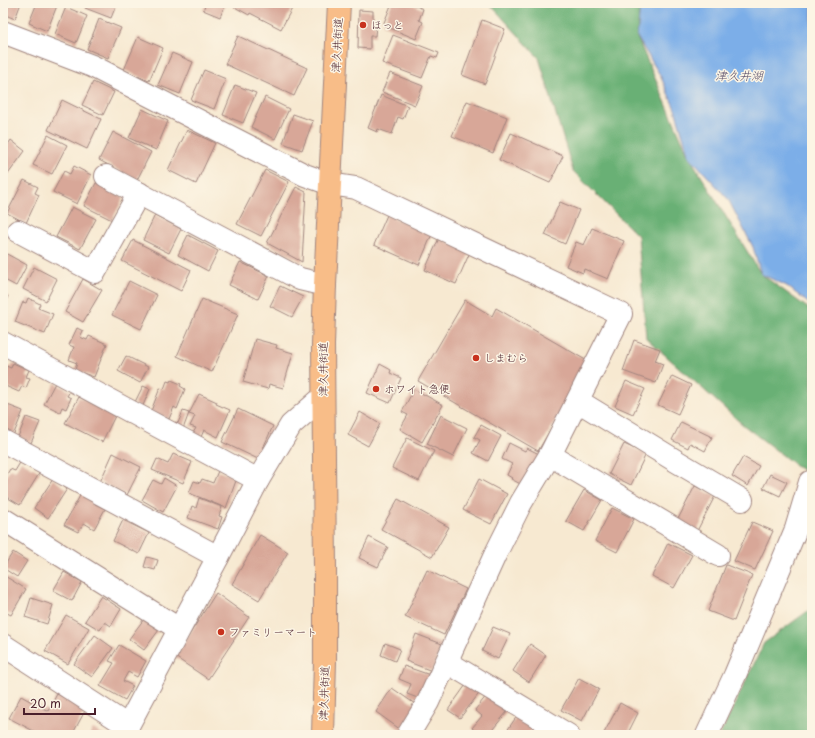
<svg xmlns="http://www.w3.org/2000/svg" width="815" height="738" font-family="'Playpen Sans','Klee One',sans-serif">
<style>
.forest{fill:#69b074;stroke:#5a6850}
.water{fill:#7caee8;stroke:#63668a}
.building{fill:#d8a798}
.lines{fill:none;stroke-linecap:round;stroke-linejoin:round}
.minor-casing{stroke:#a0847e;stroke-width:24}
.highway-casing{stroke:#a0847e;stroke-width:24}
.minor{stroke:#fff;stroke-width:22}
.highway{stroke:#f8bd88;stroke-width:22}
.poi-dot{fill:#c8321e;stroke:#fcf5e5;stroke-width:1.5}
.labels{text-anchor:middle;stroke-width:3;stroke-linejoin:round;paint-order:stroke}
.poi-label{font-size:11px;fill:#4a1f2b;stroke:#fcf5e5;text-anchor:start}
.street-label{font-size:11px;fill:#4a1f2b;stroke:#fcf5e5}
.water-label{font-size:12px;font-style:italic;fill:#5c516d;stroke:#fcf5e5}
</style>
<rect width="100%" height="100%" fill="#fcf5e5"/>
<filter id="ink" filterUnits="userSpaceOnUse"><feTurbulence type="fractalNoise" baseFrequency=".025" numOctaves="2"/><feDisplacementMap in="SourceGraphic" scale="8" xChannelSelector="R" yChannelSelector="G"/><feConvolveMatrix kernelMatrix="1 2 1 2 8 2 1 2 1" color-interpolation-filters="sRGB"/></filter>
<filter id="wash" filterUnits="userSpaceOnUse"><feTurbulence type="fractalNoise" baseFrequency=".012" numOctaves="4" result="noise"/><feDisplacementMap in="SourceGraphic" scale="16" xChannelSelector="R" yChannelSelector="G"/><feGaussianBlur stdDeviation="0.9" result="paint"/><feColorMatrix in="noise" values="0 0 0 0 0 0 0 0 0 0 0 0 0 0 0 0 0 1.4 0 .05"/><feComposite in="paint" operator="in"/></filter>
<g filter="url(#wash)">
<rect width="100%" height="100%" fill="#f7e9d1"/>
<g class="forest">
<polygon points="489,3 642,3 640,6 637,37 689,156 761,274 812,311 812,500 808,475 742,424 646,338 638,236 573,171 539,58"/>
<polygon points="812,608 812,735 720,735 764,643"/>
</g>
<polygon class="water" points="642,3 812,3 812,306 787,286 761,274 753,247 728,199 689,156 675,109 660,75 637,37 640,6"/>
<g id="blocks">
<g class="building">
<polygon points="3,3 21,3 15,19 3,14"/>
<polygon points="37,3 58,3 47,31 29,23"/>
<polygon points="86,3 117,3 111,18 85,8"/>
<polygon points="206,3 226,3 220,17 203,10"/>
<polygon points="233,3 295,3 281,29 250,13 249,15 231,5"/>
<polygon points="392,3 409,3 423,9 419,20 423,22 416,39 383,25"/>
<polygon points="66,7 87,16 76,43 55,34"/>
<polygon points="359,10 373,11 373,25 376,26 375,36 370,36 370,49 358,48"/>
<polygon points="99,19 121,28 108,58 87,49"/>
<polygon points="482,20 505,29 485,84 462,75"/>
<polygon points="393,35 439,53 437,58 431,56 422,78 382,63"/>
<polygon points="238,36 307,68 294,96 225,64"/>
<polygon points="138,37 163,48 149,81 124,70"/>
<polygon points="172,53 193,62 180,94 158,85"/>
<polygon points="204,70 226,79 214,109 191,100"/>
<polygon points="390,73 423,86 415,105 382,92"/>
<polygon points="93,82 114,92 103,115 82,105"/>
<polygon points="235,85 256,93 243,123 223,115"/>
<polygon points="381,95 408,106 403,119 398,117 392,134 378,129 377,132 368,128"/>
<polygon points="265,97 289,109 275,139 251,127"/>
<polygon points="62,100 101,119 87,149 48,130"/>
<polygon points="467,101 507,117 493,153 452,136"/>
<polygon points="142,109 168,121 156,150 129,138"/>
<polygon points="293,114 313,121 302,150 283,143"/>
<polygon points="187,130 215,143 196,184 168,170"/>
<polygon points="113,132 151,152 137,180 99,160"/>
<polygon points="511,133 563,156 550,183 499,160"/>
<polygon points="48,135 67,145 52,174 33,165"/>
<polygon points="11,140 25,151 3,181 3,149 4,150"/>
<polygon points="74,166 91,175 77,204 53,192 64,171 70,174"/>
<polygon points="265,170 289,182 261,236 237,224"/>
<polygon points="24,180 38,187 35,193 39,195 26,223 7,213"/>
<polygon points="96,183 124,197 112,220 84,206"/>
<polygon points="296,187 306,192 302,262 267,243"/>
<polygon points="560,202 579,210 565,244 545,235"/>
<polygon points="72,207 96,219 80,249 56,237"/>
<polygon points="155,215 181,229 169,253 143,240"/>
<polygon points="387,215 432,234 419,265 374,245"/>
<polygon points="592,228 624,241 608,279 584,269 583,273 566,266 576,242 584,245"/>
<polygon points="188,235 218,251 208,271 178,255"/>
<polygon points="439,238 470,252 456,284 425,270"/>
<polygon points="133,240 191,270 181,291 122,261"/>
<polygon points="5,253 27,265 16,286 3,279 3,256"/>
<polygon points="240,262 269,276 258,299 229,285"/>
<polygon points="34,267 57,279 46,301 23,289"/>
<polygon points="83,279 102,290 83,322 65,312"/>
<polygon points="129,281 157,295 141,329 112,315"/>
<polygon points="280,286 303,297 292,317 270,306"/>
<polygon points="3,294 8,296 3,308"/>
<polygon points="28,298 40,304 38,308 53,314 45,334 15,322 23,302 26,303"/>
<polygon points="202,299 238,314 212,372 177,356"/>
<polygon points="465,300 492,316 496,308 589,362 538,451 418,381"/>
<polygon points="77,328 83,331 80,337 87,340 89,336 107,344 94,377 75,370 77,363 69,360 74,347 69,345"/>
<polygon points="255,339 277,345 276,348 293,353 283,388 269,384 268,389 243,382"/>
<polygon points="634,340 660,349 655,361 663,364 656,383 623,371"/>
<polygon points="126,356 148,367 140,383 118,371"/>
<polygon points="13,363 29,370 26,377 30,378 26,388 22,386 19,392 3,385 5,379 3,378 3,372 6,366 11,368"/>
<polygon points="380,364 391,370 390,373 401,378 390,403 367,393"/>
<polygon points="672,376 691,385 678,414 658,405"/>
<polygon points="171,380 181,384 180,386 185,389 177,409 174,407 169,419 164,417 162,420 151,411 160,388 164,389 167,381 170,382"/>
<polygon points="626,381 645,389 633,414 615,406"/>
<polygon points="55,383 70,391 67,396 71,398 66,409 62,407 60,412 44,404"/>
<polygon points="143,386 150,389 142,408 134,404"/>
<polygon points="414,389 443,405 422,442 400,429 408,415 402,412"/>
<polygon points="199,394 217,402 216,404 230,410 218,437 204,430 201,437 193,433 196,428 190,426 195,416 189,414"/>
<polygon points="79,397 115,416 102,442 65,423"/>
<polygon points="5,404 23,411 13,436 3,432 3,409"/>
<polygon points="238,409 273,426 258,459 222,442"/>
<polygon points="183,411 189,413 183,429 173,426 175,422 178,423"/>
<polygon points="360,412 380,424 368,446 348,435"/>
<polygon points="441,415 467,428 453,457 427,444"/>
<polygon points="26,417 40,422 31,443 18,437"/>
<polygon points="681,422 712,437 705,451 690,443 688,448 672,440"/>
<polygon points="481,425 501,436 488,461 473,453 480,440 474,437"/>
<polygon points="407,438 434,451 419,481 392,468"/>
<polygon points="509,443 525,451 527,448 543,456 528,488 511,479 512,478 507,475 512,464 502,459"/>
<polygon points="624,444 646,454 631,485 609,474"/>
<polygon points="113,453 141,467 127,495 100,482"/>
<polygon points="173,454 192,462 183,483 152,470 157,459 168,464"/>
<polygon points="743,457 759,466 748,486 732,476"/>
<polygon points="21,461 40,472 20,505 3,495 3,481 10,469 15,471"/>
<polygon points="218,471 237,478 226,508 189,493 194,481 200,483 202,479 213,483"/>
<polygon points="770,474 787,482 780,496 763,488"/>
<polygon points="164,478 177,486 163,512 142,500 153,480 161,484"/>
<polygon points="53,479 67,489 48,518 34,508"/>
<polygon points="479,479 507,494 491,524 463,510"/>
<polygon points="695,486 715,496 697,531 677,521"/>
<polygon points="584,490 602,500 584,531 566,521"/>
<polygon points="82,492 97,500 95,504 105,509 94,529 84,523 78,532 64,525"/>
<polygon points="199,498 222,507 219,516 222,517 218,529 188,518 192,506 196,508"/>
<polygon points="398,499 449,527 432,557 381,529"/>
<polygon points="612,508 634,519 617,552 595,541"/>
<polygon points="123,520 149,533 139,554 113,541"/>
<polygon points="752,522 773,531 755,570 734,561"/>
<polygon points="260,535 288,552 259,600 232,584"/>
<polygon points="369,537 388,547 378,567 359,558"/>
<polygon points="668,543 692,555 674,588 652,576"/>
<polygon points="13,552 27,561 17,577 3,568"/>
<polygon points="147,557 158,560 155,570 144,567"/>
<polygon points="726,565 752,575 734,621 708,611"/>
<polygon points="427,570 466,589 444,635 405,617"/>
<polygon points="64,572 82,582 72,601 53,591"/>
<polygon points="3,575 26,589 11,615 3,611"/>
<polygon points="216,593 249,617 208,679 175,657"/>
<polygon points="101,596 121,609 111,626 105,622 100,630 85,621"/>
<polygon points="31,598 53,605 47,624 25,617"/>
<polygon points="66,615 89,628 68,664 45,651"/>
<polygon points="144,619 159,630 144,650 129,639"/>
<polygon points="493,627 510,634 498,659 482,651"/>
<polygon points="416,634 442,644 432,671 406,661"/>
<polygon points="95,635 113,648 92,677 74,664"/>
<polygon points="385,643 400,649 395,661 381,655"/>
<polygon points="530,644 546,655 529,682 513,671"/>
<polygon points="119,645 146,661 137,677 128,672 123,681 133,686 125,700 100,686 114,663 109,661"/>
<polygon points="404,666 433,676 420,699 407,694 411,684 399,679"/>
<polygon points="579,678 599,689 582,721 561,710"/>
<polygon points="468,682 481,691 460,718 448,710"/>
<polygon points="392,688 418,706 401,730 376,712"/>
<polygon points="57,694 86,709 72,735 41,735 9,718 21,696 48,711"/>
<polygon points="487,695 507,712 488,735 480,735 472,728 482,716 475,710"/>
<polygon points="620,703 638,713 627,735 603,735"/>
<polygon points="517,716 533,727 528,735 504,735"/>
<polygon points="93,729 104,735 89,735"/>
</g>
</g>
</g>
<g filter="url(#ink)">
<use href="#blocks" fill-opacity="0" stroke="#a0847e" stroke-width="1"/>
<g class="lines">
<defs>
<g id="minor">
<polyline points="3,32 92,66 305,175 330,184 356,188 621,314 550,455 521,503 495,555 428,702 408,735"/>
<polyline points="106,176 300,279 325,285"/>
<polyline points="18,231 95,272 139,193"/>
<polyline points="3,343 258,480"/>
<polyline points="578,401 676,461 742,500"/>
<polyline points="3,441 218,557"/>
<polyline points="550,455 718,555"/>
<polyline points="3,519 179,629"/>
<polyline points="3,645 128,726"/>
<polyline points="447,662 568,735"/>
<polyline points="123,735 218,557 258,480 291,425 323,397"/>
<polyline points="707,735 735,675 796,529 810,482"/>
</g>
<polyline id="highway" points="323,735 325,661 325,570 323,345 325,285 339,3"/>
</defs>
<use href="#minor" class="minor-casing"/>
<use href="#highway" class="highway-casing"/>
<use href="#minor" class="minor"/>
<use href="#highway" class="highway"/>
</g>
</g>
<g class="poi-dot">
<circle cx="363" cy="25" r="4"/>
<circle cx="476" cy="358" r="4"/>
<circle cx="376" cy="389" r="4"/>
<circle cx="221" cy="632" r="4"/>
</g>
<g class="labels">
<g class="poi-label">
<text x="371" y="29">ほっと</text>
<text x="484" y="362">しまむら</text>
<text x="384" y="393">ホワイト急便</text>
<text x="229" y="636">ファミリーマート</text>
</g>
<g class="street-label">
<text transform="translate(337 45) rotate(-87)" y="4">津久井街道</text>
<text transform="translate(323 369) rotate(-90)" y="4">津久井街道</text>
<text transform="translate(324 693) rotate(-88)" y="4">津久井街道</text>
</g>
<g class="water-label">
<text x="739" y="80">津久井湖</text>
</g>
</g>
<rect width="815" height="738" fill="none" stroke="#fcf5e5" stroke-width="16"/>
<path d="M24 708v6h71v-6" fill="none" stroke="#4a1f2b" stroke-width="2"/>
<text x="30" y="708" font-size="12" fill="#4a1f2b" stroke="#fcf5e5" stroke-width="3" paint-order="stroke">20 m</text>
</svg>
